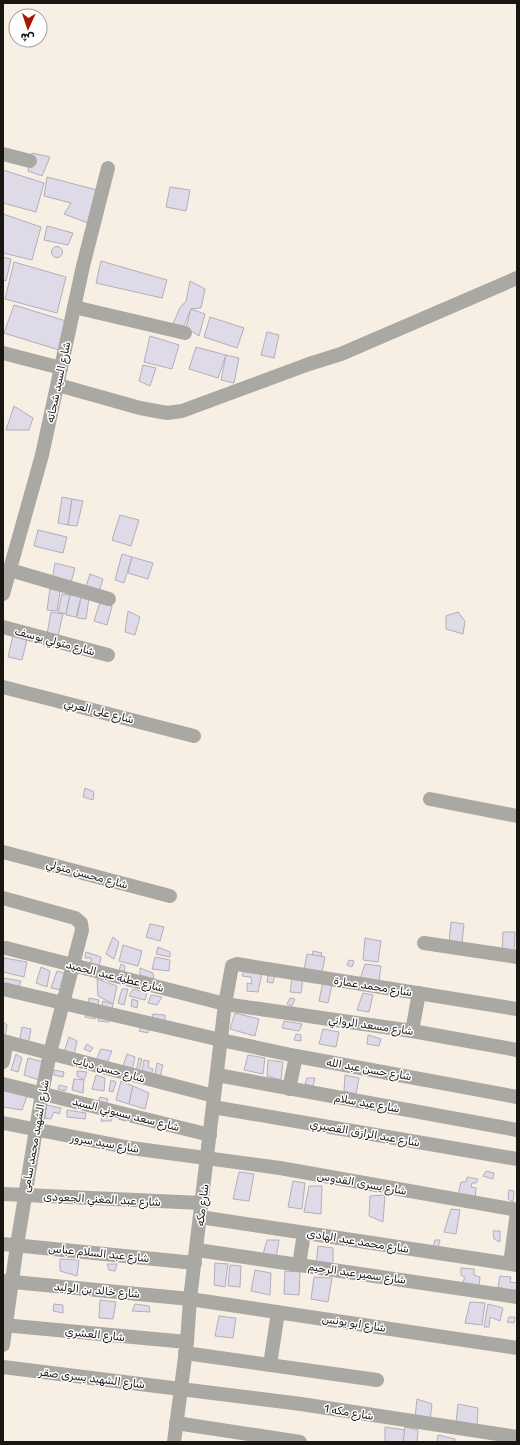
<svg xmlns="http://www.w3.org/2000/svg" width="520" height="1445" font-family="Rubik,Cairo,sans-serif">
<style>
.building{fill:#dedae7;stroke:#b2aebb}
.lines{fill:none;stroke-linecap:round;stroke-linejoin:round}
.street{stroke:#aaa8a3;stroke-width:14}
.labels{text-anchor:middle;stroke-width:3;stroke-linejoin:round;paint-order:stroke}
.street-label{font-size:11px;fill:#191612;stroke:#fefefe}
</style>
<rect width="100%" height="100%" fill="#f8efe4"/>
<g class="building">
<polygon points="32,153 50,157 42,176 28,171"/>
<polygon points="3,170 44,183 36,212 3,203"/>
<polygon points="47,177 97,190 88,223 64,214 71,203 44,196"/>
<polygon points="170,187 190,190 186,211 166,207"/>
<polygon points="3,214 41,227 32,260 3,253"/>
<polygon points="47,226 73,233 68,245 44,240"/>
<circle cx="57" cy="252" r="5.5"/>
<polygon points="3,257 11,259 6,281 3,280"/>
<polygon points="101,261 167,280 162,298 96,283"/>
<polygon points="14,262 66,277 57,313 5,299"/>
<polygon points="190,281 205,289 201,308 191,309 183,328 172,326 180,308 186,301"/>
<polygon points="14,305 66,321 59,350 4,333"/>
<polygon points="191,309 205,314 199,336 186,328"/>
<polygon points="210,317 244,328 237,348 204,337"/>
<polygon points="267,332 279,335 274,358 261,355"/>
<polygon points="150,336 179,345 172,369 144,362"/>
<polygon points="196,347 226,355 218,378 189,369"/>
<polygon points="226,355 239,358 234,383 221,380"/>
<polygon points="143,365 156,368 150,386 139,381"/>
<polygon points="14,406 33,418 29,430 6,430"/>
<polygon points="62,497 72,499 68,525 58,523"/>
<polygon points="72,499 83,501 77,526 68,525"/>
<polygon points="120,515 139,520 131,546 112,540"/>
<polygon points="38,530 67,537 63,553 34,546"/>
<polygon points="122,554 132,557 124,583 115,580"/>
<polygon points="132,557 153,563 148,579 128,573"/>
<polygon points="55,563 75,568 70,586 52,581"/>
<polygon points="90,574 103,579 98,595 85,590"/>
<polygon points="50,589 60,591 57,611 47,610"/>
<polygon points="62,594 70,595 66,614 58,612"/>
<polygon points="70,595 81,597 76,617 66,615"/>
<polygon points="81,597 89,598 86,619 77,618"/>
<polygon points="100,602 112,606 107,625 94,621"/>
<polygon points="128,611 140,617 135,635 125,632"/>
<polygon points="51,612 63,614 58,636 47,634"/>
<polygon points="458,612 465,621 463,634 446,629 446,616"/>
<polygon points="13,635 27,639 22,660 8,657"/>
<polygon points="85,788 94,792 93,800 83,797"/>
<polygon points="451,922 464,924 462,943 449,942"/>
<polygon points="150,924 164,927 160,941 146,937"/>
<polygon points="503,932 515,932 514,952 502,951"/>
<polygon points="113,937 119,942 114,959 106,954"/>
<polygon points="365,938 381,941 378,962 363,960"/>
<polygon points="123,945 142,951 138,966 119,961"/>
<polygon points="158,947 170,952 170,957 156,954"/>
<polygon points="313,951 322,953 320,961 312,957"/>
<polygon points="86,952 101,957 99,967 91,965 91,958 85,958"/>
<polygon points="307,954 325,957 322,973 304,970"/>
<polygon points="155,957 170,960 169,971 152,969"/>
<polygon points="4,958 27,962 24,977 3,972"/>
<polygon points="349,960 354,961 352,967 347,965"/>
<polygon points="121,964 125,966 124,973 119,971"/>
<polygon points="365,964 381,966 379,981 360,979"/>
<polygon points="41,967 50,971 47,987 36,983"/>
<polygon points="140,968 153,973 154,979 140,975"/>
<polygon points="244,970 262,973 258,992 247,991 247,983 252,984 251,977 242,976"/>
<polygon points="57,971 67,974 61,990 51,988"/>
<polygon points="268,974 275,975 273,983 267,982"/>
<polygon points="3,978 21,981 15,998 3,995"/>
<polygon points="292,978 303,979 301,993 290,992"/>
<polygon points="97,979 117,986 113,1004 98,996"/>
<polygon points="323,982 332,985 328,1003 319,1001"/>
<polygon points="122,989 128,989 124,1005 118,1003"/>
<polygon points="133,989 147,993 145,1000 129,996"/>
<polygon points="363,993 373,995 369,1012 357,1010"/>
<polygon points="151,995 162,997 157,1005 148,1003"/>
<polygon points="89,998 99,1000 95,1019 85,1017"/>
<polygon points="290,998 295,999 292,1006 287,1004"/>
<polygon points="132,999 138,1001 137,1008 131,1006"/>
<polygon points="103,1001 113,1004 109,1022 98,1021"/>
<polygon points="235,1013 259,1019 255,1036 230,1029"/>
<polygon points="153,1014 165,1015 165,1022 152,1019"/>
<polygon points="284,1021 302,1024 299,1031 282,1028"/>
<polygon points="3,1022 7,1025 5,1038 3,1037"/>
<polygon points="141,1026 150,1028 148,1033 139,1031"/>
<polygon points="22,1027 31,1029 28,1045 19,1044"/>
<polygon points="323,1029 339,1032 336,1047 319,1044"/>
<polygon points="296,1034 301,1035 301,1041 294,1040"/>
<polygon points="368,1035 381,1039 379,1046 367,1044"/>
<polygon points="69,1037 77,1041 74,1055 64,1052"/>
<polygon points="87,1044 93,1048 90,1052 84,1049"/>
<polygon points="101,1049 112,1051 107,1063 96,1060"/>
<polygon points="16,1054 22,1058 18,1072 11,1070"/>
<polygon points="127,1054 135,1057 132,1071 122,1069"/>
<polygon points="248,1055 265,1058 263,1074 244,1070"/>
<polygon points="28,1058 44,1062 39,1080 24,1075"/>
<polygon points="139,1058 142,1059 139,1071 136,1071"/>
<polygon points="144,1060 149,1061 148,1067 153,1069 151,1075 142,1071"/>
<polygon points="268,1060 283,1062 281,1080 267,1076"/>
<polygon points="157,1063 163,1065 160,1077 155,1075"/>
<polygon points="54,1070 64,1072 63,1077 54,1075"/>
<polygon points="77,1071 87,1072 84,1080 77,1076"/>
<polygon points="96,1075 105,1078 104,1091 92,1089"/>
<polygon points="345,1075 359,1078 356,1094 344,1091"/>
<polygon points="307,1078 315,1078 313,1086 305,1084"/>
<polygon points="74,1079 84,1080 83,1093 72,1090"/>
<polygon points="111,1080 116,1082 113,1092 109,1091"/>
<polygon points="121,1081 133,1086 129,1104 116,1100"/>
<polygon points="59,1085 67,1087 65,1091 58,1089"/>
<polygon points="133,1086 149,1093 145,1109 129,1104"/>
<polygon points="3,1090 27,1096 22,1110 3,1107"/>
<polygon points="100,1097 108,1099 106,1104 98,1102"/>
<polygon points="46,1105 61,1108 59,1114 54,1112 51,1119 45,1118"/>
<polygon points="67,1110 86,1113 85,1119 67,1117"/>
<polygon points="102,1115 113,1116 111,1121 101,1121"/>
<polygon points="486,1171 494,1173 493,1179 483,1176"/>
<polygon points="239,1172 254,1174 249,1201 233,1199"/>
<polygon points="467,1177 478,1179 476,1183 472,1183 471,1187 476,1188 475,1198 458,1195 461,1182 466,1182"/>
<polygon points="293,1181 305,1183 302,1209 288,1207"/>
<polygon points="309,1186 322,1186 321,1214 304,1212"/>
<polygon points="509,1190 514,1191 513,1202 508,1199"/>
<polygon points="385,1195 383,1222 369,1216 370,1196"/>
<polygon points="451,1209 460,1210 456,1234 444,1232"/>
<polygon points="493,1231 500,1231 500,1242 494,1239"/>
<polygon points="267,1240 279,1240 276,1259 262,1258"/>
<polygon points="435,1240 440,1240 438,1248 433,1247"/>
<polygon points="318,1246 333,1248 333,1267 316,1265"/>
<polygon points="60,1259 79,1260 77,1276 60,1271"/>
<polygon points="215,1263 228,1264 225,1287 214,1285"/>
<polygon points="107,1264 117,1264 115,1271 109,1270"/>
<polygon points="230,1265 241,1266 240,1287 228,1286"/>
<polygon points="461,1268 474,1269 474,1275 480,1277 479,1287 462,1283 465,1278 461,1275"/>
<polygon points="255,1270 271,1273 270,1295 251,1291"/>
<polygon points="285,1271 300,1272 299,1295 284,1294"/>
<polygon points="500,1276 511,1277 510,1282 517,1283 516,1292 498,1287"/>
<polygon points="314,1277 332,1278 328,1302 311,1299"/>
<polygon points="100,1300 116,1302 113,1319 99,1318"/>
<polygon points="470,1302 485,1303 482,1325 465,1323"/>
<polygon points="54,1304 63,1305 63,1313 53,1311"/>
<polygon points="135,1304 149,1306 150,1312 132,1311"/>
<polygon points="488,1304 503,1308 500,1321 490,1317 489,1327 484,1327"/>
<polygon points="219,1316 236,1318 233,1338 215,1336"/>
<polygon points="509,1317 515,1317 514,1323 507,1322"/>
<polygon points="417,1399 432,1404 430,1420 415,1418"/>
<polygon points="458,1404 478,1408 477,1426 456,1423"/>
<polygon points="385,1427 405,1430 403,1442 385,1442"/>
<polygon points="405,1427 418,1430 417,1442 403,1442"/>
<polygon points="438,1435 455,1439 455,1442 437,1442"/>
</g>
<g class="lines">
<g class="street">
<polyline points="3,154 30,161"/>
<polyline points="74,307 185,333"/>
<polyline points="3,353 61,368"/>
<polyline points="58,385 140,408 167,413 182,411 309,364 341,354 517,278"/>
<polyline points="10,570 109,599"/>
<polyline points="3,594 42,455 83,266 108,168"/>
<polyline points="3,627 108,655"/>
<polyline points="3,687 194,736"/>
<polyline points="430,799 517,816"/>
<polyline points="3,852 170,896"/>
<polyline points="3,898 75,918 81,923 82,930 50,1053 42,1093 17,1245 3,1345"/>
<polyline points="424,943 517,957"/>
<polyline points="6,948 225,1004 412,1031 517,1050"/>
<polyline points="3,989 221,1040 296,1056 517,1097"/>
<polyline points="412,1031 419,993"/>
<polyline points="3,1041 214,1096"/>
<polyline points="3,1062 7,1042"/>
<polyline points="217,1075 517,1130"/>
<polyline points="3,1084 210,1135"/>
<polyline points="289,1089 296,1056"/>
<polyline points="213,1107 517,1159"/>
<polyline points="3,1123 131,1148 280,1168 517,1210"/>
<polyline points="3,1194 202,1203"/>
<polyline points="200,1217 517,1265"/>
<polyline points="3,1244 195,1263"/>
<polyline points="197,1250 517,1297"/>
<polyline points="510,1264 517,1212"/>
<polyline points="299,1265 304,1233"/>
<polyline points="3,1281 190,1299 517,1348"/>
<polyline points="3,1325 187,1342"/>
<polyline points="185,1353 377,1380"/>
<polyline points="270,1365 278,1312"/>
<polyline points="3,1367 301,1404 517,1437"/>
<polyline points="176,1423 300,1442"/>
<polyline points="174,1442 187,1342 190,1299 225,1004 232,966 237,964 517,1009"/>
</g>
</g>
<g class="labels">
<g class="street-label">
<text transform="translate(58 382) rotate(-78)" y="4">شارع السيد شحاته</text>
<text transform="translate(55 641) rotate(15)" y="4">شارع متولي يوسف</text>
<text transform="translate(99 711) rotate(14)" y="4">شارع على العربي</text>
<text transform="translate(87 874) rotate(15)" y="4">شارع محسن متولي</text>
<text transform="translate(115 976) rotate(14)" y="4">شارع عطية عبد الحميد</text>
<text transform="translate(373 986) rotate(9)" y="4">شارع محمد عمارة</text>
<text transform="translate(371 1025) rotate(8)" y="4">شارع مسعد الرواني</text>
<text transform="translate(109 1069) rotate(15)" y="4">شارع حسن دياب</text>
<text transform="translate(369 1069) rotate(10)" y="4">شارع حسن عبد الله</text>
<text transform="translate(367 1103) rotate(10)" y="4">شارع عيد سلام</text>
<text transform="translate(126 1114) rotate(14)" y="4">شارع سعد بسيوني السيد</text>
<text transform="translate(365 1133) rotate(10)" y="4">شارع عبد الرازق القصيري</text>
<text transform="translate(35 1136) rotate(-80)" y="4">شارع الشهيد محمد سامى</text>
<text transform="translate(105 1143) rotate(10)" y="4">شارع سيد سرور</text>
<text transform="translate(362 1183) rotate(10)" y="4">شارع يسرى القدوس</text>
<text transform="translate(102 1199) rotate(3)" y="4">شارع عبد المغني الجعودى</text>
<text transform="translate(202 1205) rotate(-83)" y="4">شارع مكه</text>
<text transform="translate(358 1241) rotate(9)" y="4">شارع محمد عبد الهادى</text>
<text transform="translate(99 1253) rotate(6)" y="4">شارع عبد السلام عباس</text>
<text transform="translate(357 1273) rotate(8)" y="4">شارع سمير عبد الرحيم</text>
<text transform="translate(97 1290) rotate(5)" y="4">شارع خالد بن الوليد</text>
<text transform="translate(354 1323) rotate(9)" y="4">شارع ابو يونس</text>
<text transform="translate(95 1334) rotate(6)" y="4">شارع العشري</text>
<text transform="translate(92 1378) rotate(7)" y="4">شارع الشهيد يسرى صقر</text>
<text transform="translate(349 1412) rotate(9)" y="4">شارع مكه 1</text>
</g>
</g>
<rect width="520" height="1445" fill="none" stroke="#191612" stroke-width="8"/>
<g transform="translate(28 28) rotate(183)"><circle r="19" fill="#fefefe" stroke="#a2a1a0"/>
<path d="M0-3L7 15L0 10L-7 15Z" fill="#a81800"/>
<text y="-6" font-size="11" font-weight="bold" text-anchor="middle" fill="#191612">ش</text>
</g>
</svg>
